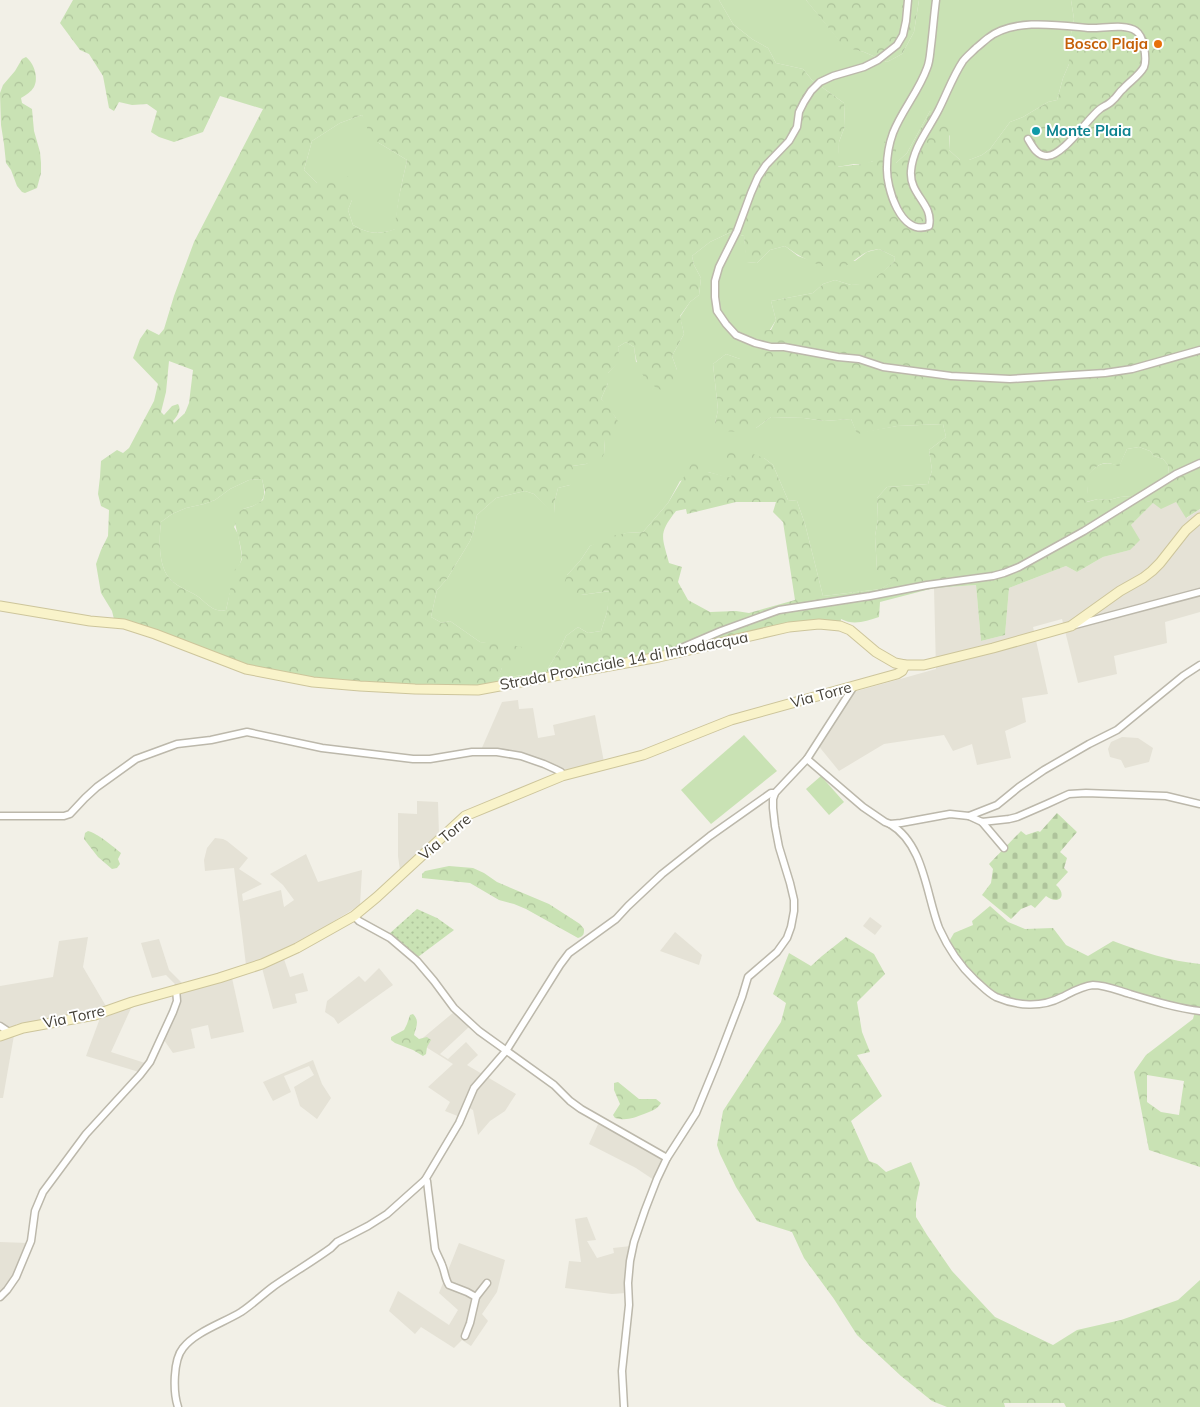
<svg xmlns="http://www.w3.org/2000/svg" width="1200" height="1407" font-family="Mulish,sans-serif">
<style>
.residential{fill:#e5e2d6}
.grass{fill:#c9e2b4}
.forest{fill:url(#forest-crowns);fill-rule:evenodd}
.cemetery{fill:url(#cemetery-stones)}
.garden{fill:url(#garden-dots)}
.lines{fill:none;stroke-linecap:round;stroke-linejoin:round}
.street-casing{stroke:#bcb8ab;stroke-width:9}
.secondary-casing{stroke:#cdc59b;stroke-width:11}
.street{stroke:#fff;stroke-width:6}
.secondary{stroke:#f9f3ca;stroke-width:9}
.food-dot{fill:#e8710a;stroke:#fff;stroke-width:2}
.culture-dot{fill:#0f9aa8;stroke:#fff;stroke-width:2}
.labels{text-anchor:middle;stroke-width:4;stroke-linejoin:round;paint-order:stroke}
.food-label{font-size:15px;font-weight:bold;fill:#c56008;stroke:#fff;text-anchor:end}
.culture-label{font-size:15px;font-weight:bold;fill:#0d838f;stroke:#fff;text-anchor:start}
.street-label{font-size:15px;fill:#444037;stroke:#fff}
</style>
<defs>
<pattern id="forest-crowns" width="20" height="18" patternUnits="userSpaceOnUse" patternTransform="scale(1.25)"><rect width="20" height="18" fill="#c9e2b4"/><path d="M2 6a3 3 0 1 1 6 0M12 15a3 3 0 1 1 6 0" fill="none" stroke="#aec39b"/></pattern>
<pattern id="cemetery-stones" width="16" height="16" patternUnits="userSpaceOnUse" patternTransform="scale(1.25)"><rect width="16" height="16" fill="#c9e2b4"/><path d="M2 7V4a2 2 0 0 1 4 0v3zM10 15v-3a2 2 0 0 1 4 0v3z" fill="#aec39b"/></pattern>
<pattern id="garden-dots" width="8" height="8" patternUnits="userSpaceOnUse" patternTransform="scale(1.25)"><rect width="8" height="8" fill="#c9e2b4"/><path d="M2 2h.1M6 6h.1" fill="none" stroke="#aec39b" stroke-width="1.8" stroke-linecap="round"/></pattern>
</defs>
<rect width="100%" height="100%" fill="#f2f0e7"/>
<g class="residential">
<polygon points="1176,502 1187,518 1200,509 1200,612 1165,622 1167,643 1114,656 1117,674 1078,683 1062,619 1033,627 1048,694 1022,698 1026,722 1005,731 1011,758 977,765 972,744 953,751 944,735 884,744 839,771 817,744 850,693 936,669 934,588 976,585 981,641 1005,635 1009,588 1066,566 1077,572 1103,557 1130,550 1131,525 1153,503"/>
<polygon points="518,700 519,709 533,708 538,738 555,735 553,725 595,715 604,762 561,772 533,761 481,750 502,702"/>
<polygon points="1122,737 1138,738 1153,748 1149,762 1125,768 1121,760 1110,757 1108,749 1111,742"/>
<polygon points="417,801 438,802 439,835 400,870 398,856 398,813 417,814"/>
<polygon points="215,838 223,839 227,841 248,858 239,869 262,884 242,894 243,901 281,890 284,907 294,900 283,885 270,874 306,854 318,882 362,870 360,905 305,939 269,958 246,965 234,868 205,871 204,860 207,848"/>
<polygon points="870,917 882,926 875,935 863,926"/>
<polygon points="675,932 702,955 699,965 660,951"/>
<polygon points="88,937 83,967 110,1013 132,1006 111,1052 145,1063 139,1072 86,1056 103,1010 72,1017 16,1024 3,1098 0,1098 0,1038 11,1032 0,1024 0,986 53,977 59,941"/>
<polygon points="159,939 169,970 183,984 232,978 244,1032 211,1039 208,1025 191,1029 195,1048 173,1053 164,1040 179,1001 177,986 166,975 152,978 141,943"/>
<polygon points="284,959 290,977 303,973 308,991 295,994 297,1003 273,1009 262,968"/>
<polygon points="379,968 393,985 338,1024 334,1018 325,1012 327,1001 359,976 365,982"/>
<polygon points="454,1012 470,1026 440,1054 448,1059 466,1042 478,1055 467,1065 516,1094 505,1111 490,1121 478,1135 473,1110 469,1108 465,1119 445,1111 450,1102 428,1087 453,1064 418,1042"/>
<polygon points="313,1060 322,1084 331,1098 317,1119 300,1106 294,1087 314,1075 309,1066 284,1076 291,1092 273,1101 263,1082"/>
<polygon points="599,1122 664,1159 654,1180 636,1168 589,1144"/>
<polygon points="587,1217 596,1240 587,1241 597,1258 614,1253 613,1248 631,1246 626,1293 612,1294 565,1288 569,1261 581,1262 575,1219"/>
<polygon points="0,1242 28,1243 20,1262 9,1284 0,1295"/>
<polygon points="459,1243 505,1260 497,1292 482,1314 488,1321 471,1346 462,1340 454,1348 421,1327 415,1334 389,1311 398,1291 449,1325 458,1310 439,1293"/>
</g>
<g class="grass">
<polygon points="719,0 806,0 844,46 864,52 887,62 902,54 914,32 919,0 1071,0 1074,19 1069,44 1069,64 1063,78 1057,100 1048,102 1023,117 1010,122 990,149 982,155 969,160 960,160 949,150 950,136 930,111 907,153 896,163 873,161 866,164 854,164 837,167 839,142 845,126 844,103 812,80 803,69 776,63 768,48 752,39 733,24"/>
<path d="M362,115L379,143L407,160C402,183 396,206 396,229C378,235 369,234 353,225L348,210L352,200L317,183L304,170L312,141L340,123Z"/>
<polygon points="731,232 744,236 747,262 757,263 770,250 785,246 798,256 812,261 855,261 867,252 879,249 895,257 894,262 869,284 851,285 835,280 823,284 813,293 771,301 776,320 752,359 740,359 726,354 713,364 718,410 715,423 756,428 771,417 804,418 824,421 851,419 857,433 897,426 943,424 946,437 929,450 932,470 928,484 887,487 877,498 878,519 875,536 877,570 895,580 881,589 823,596 805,524 797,501 788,500 773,465 764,458 732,479 708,472 680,481 668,503 643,532 626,533 590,546 580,561 567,575 581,595 610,591 607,612 601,631 588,633 578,627 566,636 560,649 545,673 497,678 502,668 492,644 480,642 450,621 442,623 431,617 437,590 447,579 470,541 474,530 477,515 496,498 525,491 534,494 554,513 555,500 558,488 570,485 572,466 586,464 604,454 605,440 616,418 601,399 608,383 608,373 619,361 618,347 626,342 634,347 636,362 677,370 672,356 684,334 680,317 690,302 699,295 701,278 694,265 692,256 710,242"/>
<path d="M1139,447L1150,451L1154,456L1163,459L1168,465L1169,474L1142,495L1120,497L1109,500L1098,499L1086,502L1088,486V475C1097,464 1105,460 1119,466L1127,449Z"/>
<path d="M262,479C267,500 264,503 243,509L234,527L238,534L242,557L240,564L235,571L226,610C215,613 208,605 200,598C191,591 178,588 170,579C158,566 159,539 161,522L172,514L186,508L204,504L215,500L230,489L249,480Z"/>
<polygon points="744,735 777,771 711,824 681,790"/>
<polygon points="821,776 844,802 829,815 806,789"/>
</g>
<g class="forest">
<path d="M73,0H719L733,24L752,39L768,48L776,63L803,69L812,80L844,103L845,126L839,142L838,167C849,165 862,165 873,161L882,141L896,145V163L907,153L930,111L950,121L949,150L960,160H969L982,155L990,149L1010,122L1023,117L1048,102L1057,100L1063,78L1069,64V44L1074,19L1071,0H1200V509L1186,518L1176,502L1161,509L1153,503L1131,525L1140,540L1130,550L1103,557L1077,572L1066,566L1009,588L1005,635L981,641L976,585L934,588L880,602L879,617C866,621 854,626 841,619L840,626L819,624L495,687L360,686L246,669L115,623L112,611L101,593L96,564L101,550L108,536L109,510L101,506L98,494L100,477L101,461L117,450L123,453L129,448L154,401L158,384L133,358L140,339L147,329L159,335L164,329L174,296L194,242L263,109L220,96L203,132L174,142L159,137L151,132L157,111L147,104L132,105L119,102L114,111L109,108L103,76L89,54L80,50L60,23ZM362,115L370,135L379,143L407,160C402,183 396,206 395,229C378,235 369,234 353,225L348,210L352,200L350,176L317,183L304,170L312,141L340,123ZM731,232L744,236L746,262L757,263L770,250L785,246C798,256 827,273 844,267C852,263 859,256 867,252C871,250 875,250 879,249L895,257L894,262L869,283L851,285L835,280L823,284L813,293L771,301L776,320L771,330L753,331L752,359H740L726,354L713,364L718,410L715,423L723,431L739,432L756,428L771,417L804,418L824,421L851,419L857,434L897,426L943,424L946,437L929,450L932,470L928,484L887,487L877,498L878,519L875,536L877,570L883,577L894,580L881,589L823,596L805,524L797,501L788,500L773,465L764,458L736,448L726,454L732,478L708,472L694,460L668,503L643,532L626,533L607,537L590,546L580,561L567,575L561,592L581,595L609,591L607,612L601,631L588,633L578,627L566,636L560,649L545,673L498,678L502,668L512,664L522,647L511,645L480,642L450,621L442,623L431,617L437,590L447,579L470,541L474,530L477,515L496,498L525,491L534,494L554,514L555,500L558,488L570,485L576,477L572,466L586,464L601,459L604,454L605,440L618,441L621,426L609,407L601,399L608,383V373L620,361L618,347L626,342L634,347C637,372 646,386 671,394L679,385L677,370L672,356L684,334L680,316L690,302L699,295L701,278L694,265L692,256L710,242ZM169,361L193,370L189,403L185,413L174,423L173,421C177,416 182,410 178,404L172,406L164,415L161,412L166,392ZM1139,447L1150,451L1154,456L1163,459L1168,465L1169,474L1160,481L1147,488L1142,495L1120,497L1109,500L1098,499L1087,502L1088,486V476C1097,464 1105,459 1119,467L1127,449ZM262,479L265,492L263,500L253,506L243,509L234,516C235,529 242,546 242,558C241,564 237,566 234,571C231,581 229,599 226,610C215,613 208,605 200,598C191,591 178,588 170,579C158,566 159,539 161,522L172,514L186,508L204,504L215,500L230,489L249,480ZM736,502H776L773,512L783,522L795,600L749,613L736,611L710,612L688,600L678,582L682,567L669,563C662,536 658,534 676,511L686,509L687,514Z"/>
<polygon points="806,0 919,0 914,32 902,54 887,62 864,52 844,47"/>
<path d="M26,57C34,63 39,78 34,87C31,92 26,95 21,98L22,103L32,109L34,131L40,152L41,163V173L37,188L25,193L22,192L17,186L11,170L6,163L4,144L1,125L0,93L3,85L15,71L22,59Z"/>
<path d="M88,831C97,833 114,847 121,853L118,859L120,864L117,868L112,869L98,857L84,839L85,833Z"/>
<path d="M449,866L473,868L484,873L497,882L549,904L580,924L584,929C584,934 584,936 578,938L526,909L514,904L499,900L470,883L422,878V874L425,871Z"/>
<path d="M990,906L1008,922L1025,929L1053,928L1066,945L1088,956L1113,941C1142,952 1170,961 1200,964V1167L1149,1150L1134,1072L1146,1055L1193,1019L1195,1011L1092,985L1059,999L1022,1004L990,993L947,945L954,933L973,925L972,921ZM1147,1075L1184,1081L1179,1115L1161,1112L1147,1102Z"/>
<polygon points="846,937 874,954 885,974 857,1002 862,1032 870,1052 857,1055 882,1096 851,1121 869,1161 877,1164 886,1172 911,1162 920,1183 916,1203 916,1217 927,1235 952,1271 995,1317 1053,1345 1077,1330 1121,1320 1178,1300 1200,1280 1200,1407 1066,1407 1064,1403 1004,1403 1005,1407 947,1407 932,1401 901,1376 857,1335 834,1299 804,1258 792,1232 757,1221 736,1187 720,1154 717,1145 723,1111 781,1022 786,1003 773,994 789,953 811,966 822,956"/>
<path d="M413,1014C420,1021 416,1027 414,1035L419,1039L427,1037L431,1040L427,1047L426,1054L423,1056L413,1050L395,1043L391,1040V1037L404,1030L407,1024L410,1015Z"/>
<path d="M618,1082L639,1099H656L661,1103C657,1110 651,1111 644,1114C633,1118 627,1121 615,1118L613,1115L620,1104L614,1090V1083Z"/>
</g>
<path class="cemetery" d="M1057,813L1077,832L1060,852L1067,858L1064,868L1068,872L1056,885C1068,895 1059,906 1046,896L1035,908L1031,905L1021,909L1011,919L982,895L991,883L993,869L989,864L1021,831L1026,835L1038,831L1040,832Z"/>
<polygon class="garden" points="417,909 437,918 454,930 418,957 389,934"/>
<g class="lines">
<defs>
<g id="street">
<polyline points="908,0 906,21 903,35 897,45 878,60 864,67 833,76 820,82 811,91 804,102 799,112 797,127 789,141 766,165 758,177 751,193 737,231 719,267 715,281 715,297 717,311 726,324 736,335 755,343 771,347 784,347 838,357 859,359 883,367 951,376 1010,379 1105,373 1132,369 1200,350"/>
<path d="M936,0C934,15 933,30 931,46C930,53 930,61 927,68C919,91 902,110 893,133C889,144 887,155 887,167C886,188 901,237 929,226C934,204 909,195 911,171C913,147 929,129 939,109C947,93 953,76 963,61C967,56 972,52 976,48C980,45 984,41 988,38C1013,18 1058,25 1088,28C1101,29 1125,23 1136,31C1144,36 1147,59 1144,67C1139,76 1129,82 1123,89C1119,92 1117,97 1113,100C1110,104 1104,106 1100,109C1088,118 1063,156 1047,156C1037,156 1032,146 1028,139"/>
<polyline points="1075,625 1200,592"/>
<polyline points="679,652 679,649 721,631 779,610 870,596 927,585 993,576 1004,573 1019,567 1084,531 1176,474 1200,463"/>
<polyline points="807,759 863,807 885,822 890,824 901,823 950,814 969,816 997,805 1019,787 1044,770 1089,744 1117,730 1183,676 1200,665"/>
<polyline points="0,816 64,816 70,814 85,798 97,787 136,759 177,744 211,740 247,732 322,748 413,759 430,759 472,752 497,752 521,756 544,764 555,769 561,772 562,776"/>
<polyline points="969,816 982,822 1009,819 1017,817 1047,804 1069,794 1086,793 1166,796 1200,804"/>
<polyline points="982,822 1004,848"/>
<path d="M890,824C924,844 926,894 939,928C948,948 959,965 975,980C982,986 988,993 996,997C1017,1006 1041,1008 1062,997C1072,992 1082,986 1093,985C1106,985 1119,991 1130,994C1153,1001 1176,1008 1200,1011"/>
<polyline points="354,916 359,921 390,938 417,961 434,981 454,1008 479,1031 554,1085 570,1101 581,1109 667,1158"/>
<polyline points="0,1026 9,1032"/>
<path d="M425,1180L427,1181L435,1249C437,1255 440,1259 442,1265C445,1272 445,1279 449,1285L467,1292L476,1297"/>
<polyline points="0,1297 7,1290 16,1277 31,1241 35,1211 43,1192 86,1134 140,1075 150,1062 173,1012 177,1001 176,989"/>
<polyline points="465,1336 470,1323 476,1297 487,1283"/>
<path d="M178,1407C173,1392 173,1360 183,1348C195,1332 223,1323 241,1312C253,1304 263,1294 274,1286C293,1273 313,1261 331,1248L337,1242L368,1226L387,1214L425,1180L459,1123L474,1088L506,1051L560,965L569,953L616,919L628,906L662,874L710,836L771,793H775"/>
<polyline points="624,1407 622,1371 629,1305 628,1283 630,1261 634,1242 645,1210 657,1179 667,1158 696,1113 717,1062 742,997 748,977 777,952 787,938 791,927 794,911 794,900 790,883 779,847 775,826 773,808 773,799 775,793 807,759 854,686"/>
</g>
<g id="secondary">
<polyline points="0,606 90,621 124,624 155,634 246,669 313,682 360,686 415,689 478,690 659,657 789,627 819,624 840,626 850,630 876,652 895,663 905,665 924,665 993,648 1071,626 1120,591 1143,578 1152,571 1160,563 1186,530 1200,518"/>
<polyline points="0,1036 23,1028 95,1015 132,1002 219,978 262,964 297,948 354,916 377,897 465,816 562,776 643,755 731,720 897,674 902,671 905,665"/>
</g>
</defs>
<use href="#street" class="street-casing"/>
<use href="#secondary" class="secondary-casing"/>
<use href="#street" class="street"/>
<use href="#secondary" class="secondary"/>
</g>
<circle class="food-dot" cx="1158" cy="44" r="5"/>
<circle class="culture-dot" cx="1036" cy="131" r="5"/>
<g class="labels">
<g class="food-label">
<text x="1148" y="49">Bosco Plaja</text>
</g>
<g class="culture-label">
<text x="1046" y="136">Monte Plaia</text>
</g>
<g class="street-label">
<text transform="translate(624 661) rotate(-11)" y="5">Strada Provinciale 14 di Introdacqua</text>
<text transform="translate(821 695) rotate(-15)" y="5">Via Torre</text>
<text transform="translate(445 837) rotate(-40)" y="5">Via Torre</text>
<text transform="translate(74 1017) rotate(-12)" y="5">Via Torre</text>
</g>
</g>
</svg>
